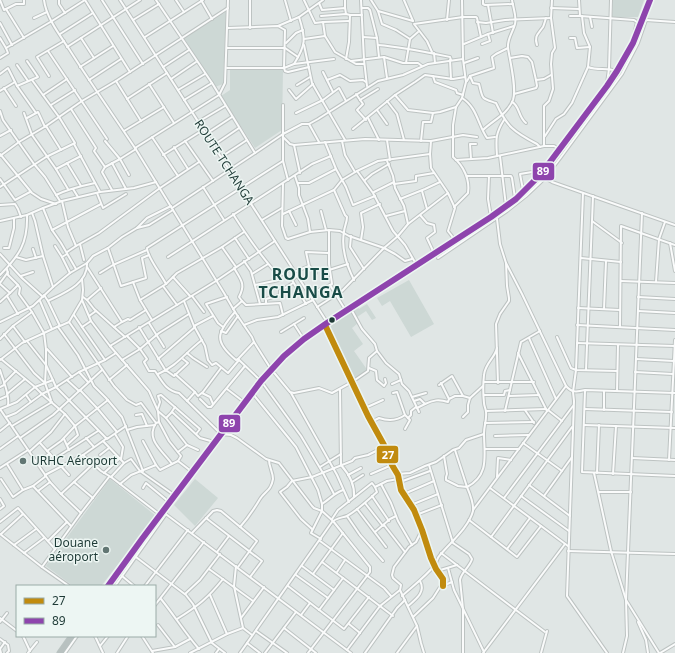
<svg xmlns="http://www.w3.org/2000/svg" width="675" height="653" font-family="'Noto Sans',sans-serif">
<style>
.built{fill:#cdd8d5}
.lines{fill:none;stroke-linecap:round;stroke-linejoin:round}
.street-casing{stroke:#bdc3c2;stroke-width:4}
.highway-casing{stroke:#bac4c2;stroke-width:7}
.street{stroke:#fafbfb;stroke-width:2}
.highway{stroke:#b8c1c0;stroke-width:5}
.bus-1-casing{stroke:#edf6f3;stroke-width:9}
.bus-2-casing{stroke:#edf6f3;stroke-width:9}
.bus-1{stroke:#c18b0e;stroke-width:6}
.bus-2{stroke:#8e44ad;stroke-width:6}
.bus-dot{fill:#1e3a36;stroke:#edf6f3;stroke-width:1.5}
.poi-dot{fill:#627673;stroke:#edf6f3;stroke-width:1.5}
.labels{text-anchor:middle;stroke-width:3;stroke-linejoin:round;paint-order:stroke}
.street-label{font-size:12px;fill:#1e3a36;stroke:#edf6f3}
.poi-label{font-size:12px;fill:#1e3a36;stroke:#edf6f3;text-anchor:start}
.district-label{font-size:16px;font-weight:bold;letter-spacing:1px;fill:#194c47;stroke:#edf6f3}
.line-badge{stroke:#edf6f3;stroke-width:1.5}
.badge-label{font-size:11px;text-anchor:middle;font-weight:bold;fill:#fff}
</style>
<rect width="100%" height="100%" fill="#e0e6e5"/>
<g class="built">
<polygon points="613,0 644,0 638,17 612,17"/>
<polygon points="226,12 223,84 215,87 184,38"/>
<polygon points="230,70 283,70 282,130 255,148 221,96 230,90"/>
<polygon points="409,280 434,324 411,337 390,301 382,306 377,298"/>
<polygon points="367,304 376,318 372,320 366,311 357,317 358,323 352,328 363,344 354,351 368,371 353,381 327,327 358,307 359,309"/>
<polygon points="110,479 156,516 101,586 73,586 46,566"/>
<polygon points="195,479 218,498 195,526 174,505"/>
</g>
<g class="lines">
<defs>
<g id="street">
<polyline points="0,0 4,10 16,4 24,4 24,0"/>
<path d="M44,0C46,17 59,34 69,49C90,82 113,115 135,148"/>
<polyline points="59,0 59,4 65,13"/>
<polyline points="85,0 130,72"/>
<polyline points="102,0 143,64"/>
<polyline points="120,0 327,322"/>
<polyline points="156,0 212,83 255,153 172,208"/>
<polyline points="176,0 184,12"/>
<polyline points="201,0 212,19"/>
<polyline points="228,0 225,83 219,95 135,148 203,259 224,293 235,312 252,337 254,342 271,369 290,392 294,393 319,388 332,393 352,382 368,371 369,358 377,351"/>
<polyline points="285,0 291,21"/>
<polyline points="304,0 315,23 323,22 325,36"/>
<polyline points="345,0 345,8"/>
<polyline points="361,0 364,60 367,86"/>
<polyline points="371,0 378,11 382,24 396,30 410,39 406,63"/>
<polyline points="404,0 413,21"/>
<polyline points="483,0 483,4 485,5 513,4"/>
<polyline points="579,0 580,16 634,20 637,22 634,35"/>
<polyline points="319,3 322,10 345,8 346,14"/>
<polyline points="488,5 493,33"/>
<polyline points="362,8 368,8 370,10 377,38 379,57"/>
<polyline points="551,8 579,9"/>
<polyline points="6,9 24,38"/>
<polyline points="378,11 413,21"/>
<polyline points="321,16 346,14 350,15"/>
<polyline points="570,16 580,16"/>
<polyline points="299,17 323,0"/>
<polyline points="590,17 592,27"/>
<polyline points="34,18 47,12"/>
<polyline points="133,20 159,4"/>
<polyline points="447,20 449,0"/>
<polyline points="646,20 675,22"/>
<polyline points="323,22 349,21"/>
<polyline points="477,22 486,23 505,20 551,18"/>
<polyline points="0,23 12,45"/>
<path d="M278,26L299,17C306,39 306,45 294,64L284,68L285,71L288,72L309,67"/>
<polyline points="250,28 250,0"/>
<polyline points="60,34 93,13"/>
<polyline points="145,37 203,0"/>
<polyline points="363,37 377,38"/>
<polyline points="0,38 6,48 8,53 0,58"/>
<polyline points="81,38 94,58"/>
<polyline points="570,38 575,38 577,48 590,47"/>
<polyline points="304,39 325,36 335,52 356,64 364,64"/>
<polyline points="410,39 418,32"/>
<polyline points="286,43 296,33 303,30"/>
<polyline points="464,44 488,34 514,26"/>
<polyline points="482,44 490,41 488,34"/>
<polyline points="304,45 312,83 345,140"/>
<path d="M378,45C403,47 426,52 450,57L451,60"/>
<path d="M537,45C534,36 538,34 543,27C544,25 545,21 546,18"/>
<polyline points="67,47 140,0"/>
<polyline points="6,48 52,21 85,0"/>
<polyline points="227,48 285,48 298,57"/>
<polyline points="48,51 107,139"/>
<polyline points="432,52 427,41 414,24 463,17 476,17 477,18 481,37"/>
<polyline points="434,53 435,63"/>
<polyline points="384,57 387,78"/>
<polyline points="510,58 522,56 528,57 532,62 536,80"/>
<polyline points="346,59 349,42 350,15 362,15"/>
<polyline points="450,60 451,79"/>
<polyline points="351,61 384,57 403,63 418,63 422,66"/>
<polyline points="464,63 478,58"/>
<polyline points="294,64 334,59"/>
<polyline points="17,65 28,81"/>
<polyline points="80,67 113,46"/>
<polyline points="163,67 189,50"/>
<path d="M588,67C598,71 607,67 616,71"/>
<polyline points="227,68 284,68 285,30 278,26 228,28"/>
<polyline points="323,72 333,92"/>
<polyline points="0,74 8,68 17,86 36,113"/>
<polyline points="49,76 37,57 64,41"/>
<polyline points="433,76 435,82 456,90 457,93 463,95"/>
<path d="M470,76L473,83L479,84C483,100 481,98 496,103C507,127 514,132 537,144L540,147"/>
<polyline points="171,79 196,62"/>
<polyline points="89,80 121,59"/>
<polyline points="327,80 340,75 350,81 363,80 366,82"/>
<polyline points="116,81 141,121"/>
<polyline points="467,81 470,76 494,68 492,57 496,54 508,48"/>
<polyline points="607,83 609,69 611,0"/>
<polyline points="149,84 174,123"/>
<polyline points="297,85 310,77"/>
<polyline points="17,86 38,77 27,61"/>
<polyline points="4,88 16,106"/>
<polyline points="178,90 205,74"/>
<polyline points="289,90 296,99 313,84"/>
<polyline points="0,91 15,82"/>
<polyline points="356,94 363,104 357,110 366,120"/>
<polyline points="514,94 536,88 537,86 536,80 544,79 551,75"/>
<polyline points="43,95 67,79"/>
<polyline points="395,95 408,110 433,113 440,112 456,107 462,98 466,82 463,59 462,0"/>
<path d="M462,98C477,107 478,125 487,138L495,137"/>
<polyline points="127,99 167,73"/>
<polyline points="184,100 212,83"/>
<polyline points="360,100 378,89"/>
<polyline points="387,101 397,114 404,140"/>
<path d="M512,102C520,106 518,117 526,123"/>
<polyline points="51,105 75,90"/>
<polyline points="283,105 283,134 302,124 309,124 318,119 378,81 403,75 428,64 463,59"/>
<polyline points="71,109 96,148 94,151 105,167 120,159 105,141"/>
<polyline points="377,110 387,124"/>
<polyline points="0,111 3,120 34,164 45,177 60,201"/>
<polyline points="24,113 32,135 56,169 68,189"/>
<polyline points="296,113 323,100 339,88 346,101"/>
<polyline points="27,118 38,112 45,127"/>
<polyline points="368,118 379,140"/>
<polyline points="198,122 225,106"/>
<polyline points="309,124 319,142"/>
<polyline points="46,126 61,150"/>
<polyline points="353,129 395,95 415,82 425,75 453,79 465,77"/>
<path d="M483,130C493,120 507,115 513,100C517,89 510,61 508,48C507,39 513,32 515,24C517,16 513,8 512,0"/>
<polyline points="124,131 164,107"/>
<polyline points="206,134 232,117"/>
<polyline points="0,136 11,130"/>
<polyline points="545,136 556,119 564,114 572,103 588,67 590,47 584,33 582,16"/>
<polyline points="152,137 178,176"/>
<polyline points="284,138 290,144 294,145 365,139 431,141 463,135 477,137"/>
<polyline points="387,140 390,160"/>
<polyline points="185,141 213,181"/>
<polyline points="342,141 345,155 355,172"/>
<polyline points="421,141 423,122 431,122 433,113"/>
<polyline points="431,141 430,154 431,168 448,193"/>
<polyline points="325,142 336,169 346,187 353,205 375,196"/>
<polyline points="74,144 100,192"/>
<polyline points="214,145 239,128"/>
<polyline points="294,145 300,173"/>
<polyline points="544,146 544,106 549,101 553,89 551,64 552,53 555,48 551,18 552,0"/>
<polyline points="174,147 188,169"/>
<polyline points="255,153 283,134 283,161 288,180"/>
<polyline points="0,154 32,193 41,199 56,204"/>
<polyline points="163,155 203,130"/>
<polyline points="0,156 19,142 46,126 82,101 116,81 228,8"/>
<path d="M497,156C496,140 495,134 504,120"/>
<polyline points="500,156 506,206"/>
<polyline points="221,157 247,140"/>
<polyline points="471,159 470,144 476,144"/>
<polyline points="456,160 488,158 544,146 554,146 559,149"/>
<polyline points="387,161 393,176 395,188 404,206 408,224"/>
<polyline points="67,163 81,186"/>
<polyline points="112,163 126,189"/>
<polyline points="105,167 102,172 112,190"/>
<polyline points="56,169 81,156"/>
<polyline points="357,171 373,193 393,231 405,245 416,264"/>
<polyline points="129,175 120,159 136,149"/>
<polyline points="295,176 299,188 299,195 308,219 310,232 329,230 340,231 349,236 384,248 395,254 405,261 412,259"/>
<polyline points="467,176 511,176 512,178 515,198"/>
<polyline points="489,176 488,199 491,217"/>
<polyline points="545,178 552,182 675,225"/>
<polyline points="0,179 15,200 30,192"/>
<polyline points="365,180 372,174 389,164"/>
<polyline points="298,183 309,183 336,169"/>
<polyline points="283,184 282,226 286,238 288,239 310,232"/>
<polyline points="394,184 416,181 416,176 434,173"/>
<polyline points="0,187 46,157 75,143 59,117 32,80"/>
<polyline points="203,187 224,220"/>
<polyline points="73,189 78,197"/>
<path d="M334,190L345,215L347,217C347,223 344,227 344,232C341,248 347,266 354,280"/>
<polyline points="523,190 520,174 538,171 541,173"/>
<polyline points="422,191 427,209"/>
<polyline points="374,192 394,182"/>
<polyline points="97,193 103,208 126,194"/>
<polyline points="583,193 576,370 573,392 574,401 567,596 607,653"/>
<path d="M56,195C68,189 81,186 95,183"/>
<polyline points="400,199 425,189 440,182"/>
<polyline points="62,201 68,227 76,246 99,233 160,188 199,162"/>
<polyline points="0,205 15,204 18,209 21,217"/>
<path d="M454,207L468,193C470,180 464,166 453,157V125L456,107"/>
<polyline points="43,208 52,230 61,243 76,269"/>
<polyline points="289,211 296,225"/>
<polyline points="321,211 326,230"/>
<polyline points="32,213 35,221 43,256 53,287"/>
<path d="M233,214C247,236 261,257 279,276L292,268"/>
<polyline points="283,214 334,190 342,180 357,171 378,161 430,154"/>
<polyline points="420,215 427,223 434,225 435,232 427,238 434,253"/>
<polyline points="386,216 405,211"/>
<polyline points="497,219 500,244 506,263 507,286 509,298 509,301 500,314 496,324 498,383"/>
<polyline points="262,220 282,208"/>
<polyline points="0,221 27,215 43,208 62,201 100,192 134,188 156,182"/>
<polyline points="592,221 622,243"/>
<polyline points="137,228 149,225 173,210"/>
<polyline points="52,230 101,204"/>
<polyline points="329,230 329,264 332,284 330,285 346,311"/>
<polyline points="351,236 350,247 364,269"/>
<polyline points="235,238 249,259"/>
<polyline points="361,240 363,227 361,213 380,204"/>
<polyline points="670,243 675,271"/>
<polyline points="80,244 84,260"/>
<polyline points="55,246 62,257"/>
<polyline points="222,247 236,267"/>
<polyline points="4,248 9,248 14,228 14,218"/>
<polyline points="108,248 121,286 146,278 142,258 149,255"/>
<polyline points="33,249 36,258"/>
<polyline points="67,252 76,246"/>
<polyline points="0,254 22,278 43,297"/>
<polyline points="67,254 62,257 70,273"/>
<polyline points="16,257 26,260 43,256"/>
<polyline points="168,257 312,164 331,156"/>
<polyline points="438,258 507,211 526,196 545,178 561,157 622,74 638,43 646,20"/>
<polyline points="581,258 621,262"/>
<polyline points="244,261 251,271 260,304"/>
<path d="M506,263L522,294L566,386C572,393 577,392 585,390L675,393"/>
<polyline points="87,267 122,322 114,327"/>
<polyline points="7,269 8,275 18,285 10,293"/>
<polyline points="329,270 348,264"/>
<polyline points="294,272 309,266"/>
<polyline points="100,273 113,265 147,250"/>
<polyline points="316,273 309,266 306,252 328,253"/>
<polyline points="252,274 268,264"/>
<path d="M0,275C19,256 28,243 27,215"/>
<polyline points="21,276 33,272"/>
<polyline points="297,276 292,280 306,304"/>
<polyline points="173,277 177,273 222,247 244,232"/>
<polyline points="621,281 675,283"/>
<polyline points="133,282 140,300"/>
<polyline points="656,282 659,239 665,222"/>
<polyline points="0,283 8,272"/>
<polyline points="0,284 10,293 0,302"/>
<path d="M166,284C161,274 147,257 147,248L283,161"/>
<polyline points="18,285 20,288 19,294 32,312 44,333 59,326"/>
<polyline points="255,285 279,280"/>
<polyline points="163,286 177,305"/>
<polyline points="309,294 330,285"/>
<polyline points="44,295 48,301 60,326 69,322 82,300 83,290 82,279"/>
<polyline points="7,296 18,314"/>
<polyline points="192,296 204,312"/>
<polyline points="83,297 87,300 94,309 125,337"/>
<polyline points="638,297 675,299"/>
<polyline points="82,300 91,321 110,346 216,281 275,241"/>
<polyline points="87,300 101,288"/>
<polyline points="40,301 52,329"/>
<path d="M48,301C64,293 88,284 87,263L93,256L108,248L122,237L137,228L147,218L171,206"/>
<polyline points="184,301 194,326 205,346 208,360 212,365 216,363 228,373 239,360"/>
<polyline points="242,301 246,305 280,303 283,315"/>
<polyline points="266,303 266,299 280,295 280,291 293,283"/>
<polyline points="317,307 342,291 384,248 398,236 408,224 448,193 455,208 448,231 455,240"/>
<polyline points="578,308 620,310"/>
<path d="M233,309L242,301L239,297C246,284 241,280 234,268"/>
<polyline points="351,309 362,329 375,344 377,351 386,363 399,374 402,384 409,391 419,412"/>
<polyline points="604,309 606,261"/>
<polyline points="638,311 675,313"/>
<path d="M235,312C216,333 214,342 236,360L238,359L261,381L301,436L323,473L334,494"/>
<polyline points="74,315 82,327"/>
<polyline points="89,316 96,311"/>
<polyline points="152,320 140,300 166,284 173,277 190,296"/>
<polyline points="0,322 33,306 53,287 70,273 87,263"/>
<polyline points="69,322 114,386 127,400 136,405 141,403 156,423 159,422 169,441 181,456 178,461"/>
<polyline points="122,322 128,319 130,320 146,310"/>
<polyline points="149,323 164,347"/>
<polyline points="294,324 303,338"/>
<polyline points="244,325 257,320 278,317 313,300"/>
<polyline points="326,325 368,416 384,445 392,465 398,475 401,490 414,510 422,530 431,558 436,569 443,579 443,586"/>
<polyline points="577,325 675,330"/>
<polyline points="13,326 25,342"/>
<polyline points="194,326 213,316"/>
<polyline points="58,327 78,355 94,386 106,398 122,417 143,471"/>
<polyline points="139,327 166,371"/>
<polyline points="223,327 218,323 206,304 227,297"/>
<polyline points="620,327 621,226 675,245"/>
<polyline points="221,331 226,333 238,316"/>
<polyline points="281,332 304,318"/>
<polyline points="4,334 34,373 45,383"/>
<path d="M127,336L140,349L147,359L144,362L149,371H155C162,381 166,391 179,393L221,434L231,435L237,438L266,459L279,463L312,506L314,508L322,511L333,521L370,567V572L308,653"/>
<polyline points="557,337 571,368 576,370 617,371"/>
<polyline points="529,338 556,399"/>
<polyline points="0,339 13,326 32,312"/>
<polyline points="27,341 46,365 45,383 51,400"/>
<polyline points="577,343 675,346"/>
<polyline points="110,346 149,391 158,411 159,422"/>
<polyline points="47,349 72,377"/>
<polyline points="187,353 193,358 207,367"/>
<polyline points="518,353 547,411"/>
<polyline points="1,359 35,387 42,394 65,414 75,426 78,435 67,445"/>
<polyline points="158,359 195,327"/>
<polyline points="238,359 254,342"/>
<polyline points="636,359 674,361"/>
<polyline points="0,360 22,343 44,333 46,349 46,365 56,387 107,439 126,426"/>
<polyline points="105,360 116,353"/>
<polyline points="122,360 140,349 159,333 189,314"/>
<polyline points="369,368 376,371 377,380 384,386 386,383 385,379"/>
<path d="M0,370C3,381 10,394 8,405"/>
<polyline points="586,370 593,196"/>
<polyline points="167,371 174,376 188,363 183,359"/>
<polyline points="79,372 88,382"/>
<polyline points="635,372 673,374"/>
<path d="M158,374C177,366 185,353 202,340"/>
<polyline points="175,374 195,392"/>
<polyline points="67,380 79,391"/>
<polyline points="109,380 127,365"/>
<polyline points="484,382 534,382"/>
<polyline points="4,383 16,371"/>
<polyline points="441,383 449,399 455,396 463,396"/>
<polyline points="392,384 401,380"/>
<polyline points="439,385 452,376 463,396 470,398 483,386"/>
<polyline points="0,387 4,385"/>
<polyline points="227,389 244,402"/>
<polyline points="80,390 97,408 117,432"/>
<path d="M340,390L341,465C349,474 355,485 354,497"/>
<polyline points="585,391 582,472 675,476"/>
<polyline points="617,391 618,345"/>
<polyline points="202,393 210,397 213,404"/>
<polyline points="252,393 296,447 318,490 322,504"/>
<polyline points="291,393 337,475 349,502"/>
<polyline points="7,394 25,379"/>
<polyline points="26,395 31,402"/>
<polyline points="484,395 504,395 505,391 510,390"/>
<polyline points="509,396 539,395"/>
<polyline points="412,397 426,393"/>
<polyline points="0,399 7,396"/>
<polyline points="200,399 208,407 211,407 245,366"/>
<polyline points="187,401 195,392 198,396 203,392 221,368"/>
<path d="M414,401L420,399L425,404C433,400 439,399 448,402L449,399"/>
<polyline points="158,408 160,402 158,396 161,395 200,429 196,434"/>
<polyline points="365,408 383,400"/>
<polyline points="417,408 425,404"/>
<polyline points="0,409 50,482 61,494 81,513"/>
<polyline points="0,409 17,402 35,387 53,380"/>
<polyline points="585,409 672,412"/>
<polyline points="525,410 534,423"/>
<polyline points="548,410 562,421"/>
<polyline points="604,410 604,391"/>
<polyline points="486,411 546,409"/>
<polyline points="505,411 521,342 540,331"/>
<polyline points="159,412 166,418 171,413 175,407"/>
<polyline points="172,412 200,438 214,442"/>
<polyline points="136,415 142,414 147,426"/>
<polyline points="6,417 16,413 42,394 56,387 79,372 105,360 82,327 91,321"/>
<polyline points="463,417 468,412 468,405 470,398"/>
<polyline points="166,418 187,445 178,452"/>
<polyline points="408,418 411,415 411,411 416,407"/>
<path d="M371,422L379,418C388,421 397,421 405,415L397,392L393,393"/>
<path d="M156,423C145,440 163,451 172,464"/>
<polyline points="485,423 534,422"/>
<polyline points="584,425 675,428"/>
<polyline points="12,426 52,402"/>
<polyline points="405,429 410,420 405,415"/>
<polyline points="127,430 137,427 155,425"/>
<polyline points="0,431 10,423"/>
<polyline points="115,434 123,447 121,459"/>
<polyline points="495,436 529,435"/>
<polyline points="20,438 53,415 102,370"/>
<polyline points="86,438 94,447"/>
<polyline points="107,438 103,441 124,463 111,477"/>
<polyline points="64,439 69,450"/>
<polyline points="40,443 69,475"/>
<polyline points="523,443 562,471"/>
<polyline points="187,445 198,450"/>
<polyline points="0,449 18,436"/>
<polyline points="485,449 519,449"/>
<polyline points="30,451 51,432 65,414"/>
<polyline points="47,451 61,441 75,426 108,400"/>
<polyline points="83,455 101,471 111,477 159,514"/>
<polyline points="100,455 109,448"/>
<polyline points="444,456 447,474 446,477 446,480 458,486 467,487 455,450"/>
<polyline points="632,458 675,460"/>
<polyline points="54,459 98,431"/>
<polyline points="669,460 675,340"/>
<polyline points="37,462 49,454"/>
<polyline points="124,463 131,459 140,471 174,495"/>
<polyline points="7,464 23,490"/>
<polyline points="156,465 160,470 178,461 191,471"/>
<path d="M429,465L453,543L469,554L472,559C470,567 461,572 460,580L463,609V653"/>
<polyline points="320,467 341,454"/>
<polyline points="0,468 28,450"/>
<polyline points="104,473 120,458"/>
<polyline points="594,473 611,551 626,600 659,653"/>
<polyline points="597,473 599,425"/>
<polyline points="371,474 392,465"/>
<polyline points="397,474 410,473 425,466 436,462 453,450 459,448 466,440 484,434"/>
<polyline points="613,474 616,426"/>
<polyline points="45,475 83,455 103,441"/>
<polyline points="348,475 361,468"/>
<polyline points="46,476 33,486 71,526"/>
<polyline points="497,477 498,458 511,460"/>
<polyline points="1,479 13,497 23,490 33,486"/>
<polyline points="74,482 93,464"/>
<polyline points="352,482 363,475"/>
<polyline points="400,482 430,471"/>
<polyline points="120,484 131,475 156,465 143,441"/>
<polyline points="381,484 391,503 398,521 412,545"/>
<polyline points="529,485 570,516"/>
<polyline points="143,488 146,483 169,502"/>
<polyline points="490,488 568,546"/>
<polyline points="38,491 50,482"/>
<polyline points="599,492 631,492"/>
<polyline points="61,494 74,482 93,498"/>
<polyline points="404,494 434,481"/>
<polyline points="372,496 389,521"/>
<polyline points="521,496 569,531"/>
<polyline points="544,496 572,457"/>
<polyline points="504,498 573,406"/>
<polyline points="0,499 4,506 0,509"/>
<polyline points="365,503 383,526"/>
<polyline points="411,505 438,494"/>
<polyline points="357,509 386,547"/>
<polyline points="473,510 566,386"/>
<polyline points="163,512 351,653"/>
<polyline points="416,515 442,505"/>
<polyline points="347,516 360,535 383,561"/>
<polyline points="206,518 262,561 250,577"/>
<polyline points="332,519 338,510 372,483 375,487"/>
<polyline points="469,520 517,557 541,526"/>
<polyline points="0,522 18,508 55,549"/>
<polyline points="384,525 405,552"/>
<path d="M240,527C248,518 254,509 260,499C265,491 271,491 273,479C273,472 269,467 269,460"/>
<polyline points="312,529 301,519 280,492 287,487 292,481 312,477 352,461 355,458 368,455 384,447"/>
<polyline points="422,530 416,542 409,547 394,567 392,575 393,578 401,585 400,590 417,626 421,643 424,653"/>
<polyline points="375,532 390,519 396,516"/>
<polyline points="192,533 213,511 217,510 221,511 257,541 238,567"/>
<polyline points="0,534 42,567"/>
<polyline points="1,534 23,514"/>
<polyline points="491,537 572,427"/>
<path d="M321,539L311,533L322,511V504C330,499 334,493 343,490"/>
<polyline points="48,541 67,522"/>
<polyline points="320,541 384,588 391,596"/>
<polyline points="14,545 36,529"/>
<polyline points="507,549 530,518"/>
<polyline points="568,551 675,554"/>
<polyline points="217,552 229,536"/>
<polyline points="24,553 44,538"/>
<polyline points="441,553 545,632"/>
<polyline points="132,554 186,595 193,604 212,643 225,653"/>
<polyline points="322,562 393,616"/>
<polyline points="236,566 234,586 243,628 252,635"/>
<polyline points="302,566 334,590"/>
<polyline points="448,568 454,590 484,652"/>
<polyline points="209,569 253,601"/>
<polyline points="437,571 457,565"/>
<polyline points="337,572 345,560"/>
<polyline points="313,574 343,533"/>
<polyline points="296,575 328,598"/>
<polyline points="122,576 134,586"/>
<polyline points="69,586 42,567 81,513 109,477"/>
<polyline points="115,586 166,514"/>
<polyline points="145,586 188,530"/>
<polyline points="288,586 344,629 369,597"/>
<polyline points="185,594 200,580 220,554"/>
<polyline points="210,595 227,634"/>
<path d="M402,596C413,586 425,577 434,566C437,562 437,558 440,555C450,543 469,527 473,511C474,503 470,494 467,487C490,475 484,455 484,433C484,426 487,419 486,412C486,409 484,406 484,403C483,394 483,384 484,375C485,363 495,358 497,348"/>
<path d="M161,599C174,615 185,633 199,649"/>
<polyline points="155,605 204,542"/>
<path d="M408,606C416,599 426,592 420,581"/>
<polyline points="319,610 343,578"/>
<polyline points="301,615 310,603"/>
<polyline points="413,617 433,598 440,587 452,582"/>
<polyline points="0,618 17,631"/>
<polyline points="241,618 264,587"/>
<path d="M177,619C198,606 208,598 223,579"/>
<polyline points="0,622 7,613"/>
<polyline points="638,622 646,640 648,653"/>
<polyline points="349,624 360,633"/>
<polyline points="158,625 175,647"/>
<polyline points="284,628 316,653"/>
<polyline points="256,631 287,653"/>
<polyline points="23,636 30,651"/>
<polyline points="95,636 103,653"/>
<polyline points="142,636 153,653"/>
<polyline points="0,639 8,645 9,651 7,653"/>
<polyline points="247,643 260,653"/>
<polyline points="100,646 108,636"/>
<polyline points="347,650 380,606 400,590"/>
<polyline points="152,651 175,647 190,639"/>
<polyline points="1,653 0,649 5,642"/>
<polyline points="28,653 37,642"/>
<polyline points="65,653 77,636"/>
<polyline points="117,653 128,636"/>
<polyline points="190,653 227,634 243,628"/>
<polyline points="216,653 219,649"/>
<path d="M240,653L332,522C336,518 341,518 347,516C358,510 368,500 377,492L375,487L387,481L398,479"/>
<polyline points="265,653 296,612"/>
<polyline points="365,653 397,608 405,600"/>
<polyline points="397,653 417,626"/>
<polyline points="483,653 565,544"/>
<polyline points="541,653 547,631"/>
<polyline points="623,653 627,636 626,600 642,213"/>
<polyline points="660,653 675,644"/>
</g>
<g id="highway">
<polyline points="108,586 142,539 261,381 284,356 304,339 327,323 491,217 516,199 541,174 607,86 617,71 633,43 650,0"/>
<polyline points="60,653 72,636"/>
</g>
</defs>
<use href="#street" class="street-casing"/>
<use href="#highway" class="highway-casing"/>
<use href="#street" class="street"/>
<use href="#highway" class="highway"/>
<defs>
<polyline id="bus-1" points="325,325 368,416 384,445 392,465 398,475 401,490 414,510 422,530 431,558 436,569 443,579 443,586"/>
<polyline id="bus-2" points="108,586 142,539 261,381 284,356 304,339 327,323 491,217 516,199 541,174 607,86 617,71 633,43 650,0"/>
</defs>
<use href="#bus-1" class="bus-1-casing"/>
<use href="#bus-2" class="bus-2-casing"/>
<use href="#bus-1" class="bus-1"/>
<use href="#bus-2" class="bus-2"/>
</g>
<circle class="bus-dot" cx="332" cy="320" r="3.5"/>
<g class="poi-dot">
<circle cx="23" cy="461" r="4"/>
<circle cx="106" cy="550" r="4"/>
</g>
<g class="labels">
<g class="street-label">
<text transform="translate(224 162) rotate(57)" y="4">ROUTE TCHANGA</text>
</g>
<g class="poi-label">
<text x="31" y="465">URHC Aéroport</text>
<text x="98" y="547" text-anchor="end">Douane<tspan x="98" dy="14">aéroport</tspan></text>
</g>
<g class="district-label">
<text x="301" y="280">ROUTE<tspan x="301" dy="18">TCHANGA</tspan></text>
</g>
</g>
<g class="line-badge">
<rect x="532" y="162" width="23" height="19" rx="4" fill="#8e44ad"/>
<rect x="218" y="414" width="23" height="19" rx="4" fill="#8e44ad"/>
<rect x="376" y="445" width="23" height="19" rx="4" fill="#c18b0e"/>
</g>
<g class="badge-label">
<text x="543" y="175">89</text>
<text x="229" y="427">89</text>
<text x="388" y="459">27</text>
</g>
<rect x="16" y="585" width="140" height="52" fill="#edf6f3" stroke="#9aaba7"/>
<rect x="24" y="598" width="20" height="6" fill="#c18b0e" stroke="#9aaba7"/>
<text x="52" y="605" font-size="12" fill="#1e3a36">27</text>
<rect x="24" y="618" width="20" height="6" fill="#8e44ad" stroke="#9aaba7"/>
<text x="52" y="625" font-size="12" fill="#1e3a36">89</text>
</svg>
